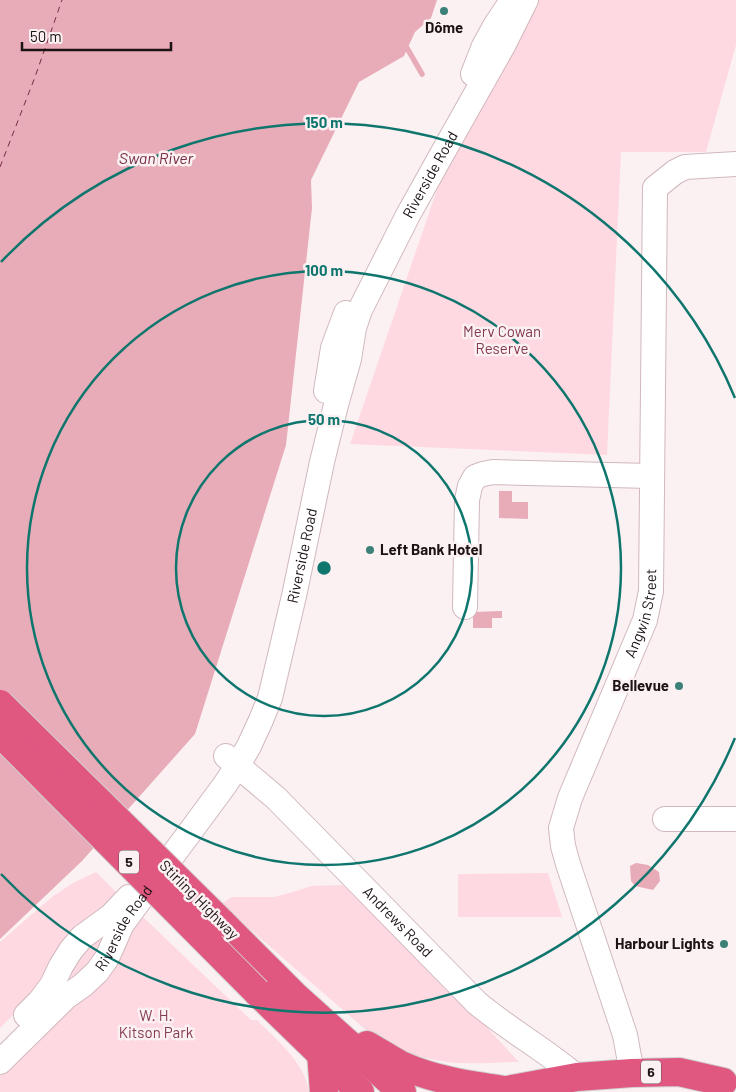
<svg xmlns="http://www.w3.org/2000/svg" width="736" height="1092" font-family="Barlow,sans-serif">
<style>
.green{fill:#fed9e1}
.water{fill:#e8abb8}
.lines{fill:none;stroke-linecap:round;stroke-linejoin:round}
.stream{stroke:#e8abb8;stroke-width:5.5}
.ferry{stroke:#772e43;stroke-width:1;stroke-dasharray:6 5;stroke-linecap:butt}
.minor-casing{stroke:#d1b8bd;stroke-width:26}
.highway-casing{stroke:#d2d0d0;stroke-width:30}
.minor{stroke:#fff;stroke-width:24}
.highway{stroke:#e05780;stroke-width:28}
.highway-bridge-casing{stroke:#d2d0d0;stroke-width:30;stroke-linecap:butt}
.highway-bridge{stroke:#e05780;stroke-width:28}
.ring{fill:none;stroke:#0f766e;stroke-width:2.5}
.poi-dot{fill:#3b8178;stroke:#fbf1f3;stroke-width:2}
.labels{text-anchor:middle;stroke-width:5;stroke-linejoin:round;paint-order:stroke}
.shield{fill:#fbf1f3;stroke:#5f5658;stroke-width:1}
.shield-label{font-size:14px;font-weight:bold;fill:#1c1315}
.poi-label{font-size:15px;font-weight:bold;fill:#1c1315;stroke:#fbf1f3;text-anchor:end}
.street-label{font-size:15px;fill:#1c1315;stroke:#fbf1f3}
.park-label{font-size:15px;fill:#853b4f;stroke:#fbf1f3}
.water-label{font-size:16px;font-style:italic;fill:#772e43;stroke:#fbf1f3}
.centre{fill:#0f766e;stroke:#fbf1f3;stroke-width:2.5}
.ring-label{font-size:15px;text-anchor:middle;font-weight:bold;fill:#0f766e;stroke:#fbf1f3;stroke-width:5;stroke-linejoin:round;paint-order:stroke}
</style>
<rect width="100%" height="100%" fill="#fbf1f3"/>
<g class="green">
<polygon points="521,0 736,0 736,45 706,152 621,152 607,455 350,444 454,140"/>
<polygon points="96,872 119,895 15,1013 0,1028 0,942 52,897 73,883"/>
<polygon points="548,873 562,917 458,917 458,874"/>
<path d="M343,885L466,1005L519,1062C496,1062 471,1065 448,1062C422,1059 396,1050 374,1037L221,904L232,897H274L293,892L311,886Z"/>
<path d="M143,917L251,1020H257C276,1039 306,1064 309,1092H0V1076L69,1008L122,949L138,919Z"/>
<polygon points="115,924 76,985 59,983 68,963"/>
</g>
<g class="water">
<polygon points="0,0 437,0 431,18 415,32 404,56 359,82 311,180 312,208 286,445 195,734 82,861 0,939"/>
<polygon points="499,491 512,491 512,502 528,502 528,519 499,518"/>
<polygon points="502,611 502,618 492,618 492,628 473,628 473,612"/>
<polygon points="636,863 648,865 659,872 660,881 653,890 635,886 631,881 630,866"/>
</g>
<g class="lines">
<polyline class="stream" points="407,48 422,74"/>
<polyline class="ferry" points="0,167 35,77 62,0"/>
<defs>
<g id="minor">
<polyline points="473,74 484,46 495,26 507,8"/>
<polyline points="326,391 333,348 346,313"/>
<polyline points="465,607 467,500 470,486 475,477 483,474 493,472 651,476"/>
<path id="s1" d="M226,756L276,798L477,1003C509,1030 546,1050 577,1077"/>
<polyline points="665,819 736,819"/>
<polyline points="26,1015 40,1001 52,985 61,966 71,950 82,937 111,916 129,897"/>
<path id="s2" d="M0,1062L66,997L83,985L97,972L107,958L122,924L224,786L238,765L249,746L261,720L270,698L294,596L322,462L336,405L349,359L354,328L360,310L408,215L442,154L504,44L526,0"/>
<path id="s3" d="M632,1073L625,1035L568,864L563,846L561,828L570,798L645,620L651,591L655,188L675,172L685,167L736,164"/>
</g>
<g id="highway">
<polyline points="221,922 296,997 402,1092"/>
<polyline points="257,992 360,1092"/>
<path d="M367,1045C379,1052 390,1059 401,1065C434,1080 469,1085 504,1090"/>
<polyline points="321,1053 324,1092"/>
<polyline points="496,1092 577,1077 632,1073 679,1072 723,1082"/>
</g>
</defs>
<use href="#minor" class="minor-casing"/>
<use href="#highway" class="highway-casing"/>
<use href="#minor" class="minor"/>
<use href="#highway" class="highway"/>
<defs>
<g id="highway-bridge">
<polyline points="0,704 221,922"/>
<polyline points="0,733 257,992"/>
</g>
</defs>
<use href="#highway-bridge" class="highway-bridge-casing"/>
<use href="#highway-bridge" class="highway-bridge"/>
</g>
<g class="ring">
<circle cx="324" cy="568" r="148"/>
<circle cx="324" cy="568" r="297"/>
<path d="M735 738A445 445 0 0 1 1 874M1 262A445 445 0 0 1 735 398"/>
</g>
<g class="poi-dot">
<circle cx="444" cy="11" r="5"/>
<circle cx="370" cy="550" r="5"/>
<circle cx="679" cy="686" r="5"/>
<circle cx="724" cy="944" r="5"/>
</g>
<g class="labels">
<g class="shield">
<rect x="119" y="850.5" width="20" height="23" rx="4"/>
<rect x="641" y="1060.5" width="20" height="23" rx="4"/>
</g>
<g class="shield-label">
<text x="129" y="867">5</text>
<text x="651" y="1077">6</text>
</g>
<g class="poi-label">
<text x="444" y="33" text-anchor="middle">Dôme</text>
<text x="380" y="555" text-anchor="start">Left Bank Hotel</text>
<text x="669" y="691">Bellevue</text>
<text x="714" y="949">Harbour Lights</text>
</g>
<g class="street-label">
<text dy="5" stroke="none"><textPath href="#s2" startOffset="1009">Riverside Road</textPath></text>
<text dy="5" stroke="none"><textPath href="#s2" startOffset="604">Riverside Road</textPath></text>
<text dy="5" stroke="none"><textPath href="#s3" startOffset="486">Angwin Street</textPath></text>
<text transform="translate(199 900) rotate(45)" y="5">Stirling Highway</text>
<text dy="5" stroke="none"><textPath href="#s1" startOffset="239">Andrews Road</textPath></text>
<text dy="5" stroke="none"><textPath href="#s2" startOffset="184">Riverside Road</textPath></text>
</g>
<g class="park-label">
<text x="502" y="337">Merv Cowan<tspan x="502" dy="17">Reserve</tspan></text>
<text x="156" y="1021">W. H.<tspan x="156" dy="17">Kitson Park</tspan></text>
</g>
<g class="water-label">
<text x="156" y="164">Swan River</text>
</g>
</g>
<circle cx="324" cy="568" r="8" class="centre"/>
<g class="ring-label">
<text x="324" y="128">150 m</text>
<text x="324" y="276">100 m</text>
<text x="324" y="425">50 m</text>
</g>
<path d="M22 42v8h149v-8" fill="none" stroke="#1c1315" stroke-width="2.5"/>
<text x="30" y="42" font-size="15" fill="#1c1315" stroke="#fbf1f3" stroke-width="4" paint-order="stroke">50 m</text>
</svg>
